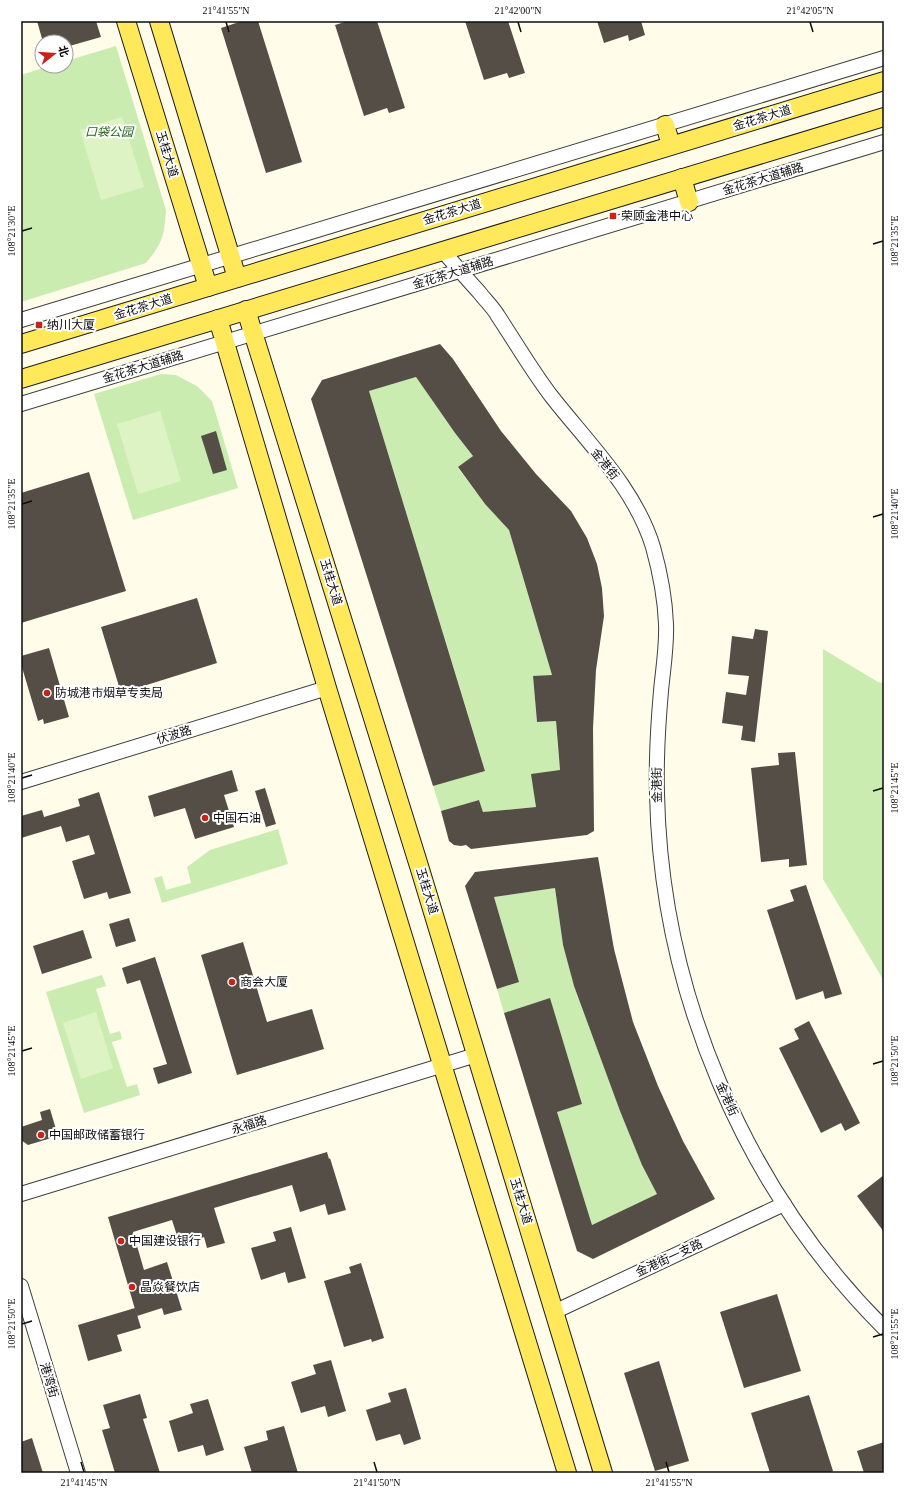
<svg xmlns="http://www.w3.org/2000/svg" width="905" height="1494" font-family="'Times New Roman','Noto Sans SC',serif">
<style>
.green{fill:#caecb1}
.pitch{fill:#def3c3}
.building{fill:#554e47}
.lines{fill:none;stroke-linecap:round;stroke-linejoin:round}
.minor-casing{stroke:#3f3f3f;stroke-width:16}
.major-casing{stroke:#1d1d1d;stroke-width:20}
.minor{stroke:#fff;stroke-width:14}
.major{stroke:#ffe85a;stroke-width:18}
.ticks{fill:none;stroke:#0c0c0c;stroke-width:1.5}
.poi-dot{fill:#c62319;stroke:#fff;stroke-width:1.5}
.labels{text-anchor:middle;stroke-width:4;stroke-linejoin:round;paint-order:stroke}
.street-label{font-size:12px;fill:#0c0c0c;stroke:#fff}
.park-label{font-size:12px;font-style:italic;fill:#206818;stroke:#fff}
.poi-label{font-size:12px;fill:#0c0c0c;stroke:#fff;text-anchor:start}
.neatline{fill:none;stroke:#0c0c0c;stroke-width:1.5}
.ticks-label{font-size:10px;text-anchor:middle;fill:#0c0c0c}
</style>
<rect width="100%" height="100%" fill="#fffdea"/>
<g class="green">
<path d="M116,46L166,210C164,237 163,242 146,263L21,302V75L49,66H66V61Z"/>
<polygon points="161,374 176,375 197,386 212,401 238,488 133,520 94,394"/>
<polygon points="416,377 455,433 473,456 458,468 485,504 509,530 552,675 533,677 537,722 556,721 558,751 561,778 532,774 536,807 483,812 479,800 441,811 433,786 485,770 369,391"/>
<polygon points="823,649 878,682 884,683 884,981 823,879"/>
<polygon points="278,829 288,864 162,903 154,878 162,876 166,890 191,883 187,867 210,850"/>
<polygon points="555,888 563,945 574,986 620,1111 657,1194 592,1225 552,1097 566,1109 582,1104 550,999 504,1013 497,989 519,982 494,897"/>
<polygon points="102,975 106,986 96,989 110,1034 120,1031 122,1039 112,1042 127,1087 137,1084 140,1095 84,1113 46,992"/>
</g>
<g class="pitch">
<polygon points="122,117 144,187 101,200 80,130"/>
<polygon points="160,411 181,481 138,494 117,424"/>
<polygon points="96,1012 113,1068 81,1079 63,1023"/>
</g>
<g class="building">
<polygon points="37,21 96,21 101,37 66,47 66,42 43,42"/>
<polygon points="242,21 258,21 302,162 266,173 221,28"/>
<polygon points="348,21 377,21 405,108 389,113 387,108 364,116 335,25"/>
<polygon points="465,21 508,21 525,73 509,78 507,73 484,80"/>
<polygon points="597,21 641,21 645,35 629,41 628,35 604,43"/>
<polygon points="440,344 453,359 501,431 536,474 571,511 587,538 597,564 602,588 604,616 596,670 593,728 594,831 587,835 471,849 466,845 461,846 454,845 449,841 441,811 479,800 483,812 536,807 531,774 560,770 556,721 537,722 533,676 552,675 509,530 485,504 458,467 473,456 455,433 416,377 369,391 485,771 433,786 311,399 322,380"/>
<polygon points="216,431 227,470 213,474 201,436"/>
<polygon points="89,472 126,591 21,623 21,493"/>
<polygon points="197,598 217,663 121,693 101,627"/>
<polygon points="755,629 768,631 755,742 741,740 743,726 722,723 726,692 746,695 749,676 728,674 732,636 753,639"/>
<polygon points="49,648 69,717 44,724 43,719 38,721 21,664 21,656"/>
<polygon points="795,752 807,865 789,867 789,859 761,862 751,768 779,765 778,753"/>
<polygon points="232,770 238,791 224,795 234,827 195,839 185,808 154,817 148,796"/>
<polygon points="265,788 276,824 266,827 255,791"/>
<polygon points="99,792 131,893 109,899 107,892 84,899 72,861 95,854 89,835 66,842 61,826 21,838 21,816 42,810 44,817 80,806 78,799"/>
<polygon points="598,857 614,949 633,1022 658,1086 683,1141 715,1199 593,1259 577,1251 504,1013 550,998 582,1104 557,1112 592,1225 657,1194 642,1165 620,1111 574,986 563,945 555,888 494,897 519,982 497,989 465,886 475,872"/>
<polygon points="806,885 842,994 825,999 823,991 796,1000 767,910 794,901 790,890"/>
<polygon points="129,918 136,941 116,947 109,924"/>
<polygon points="83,930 92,958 42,974 33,946"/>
<polygon points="243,942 267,1022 312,1009 324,1049 237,1075 201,955"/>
<polygon points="155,957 192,1073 158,1084 153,1068 167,1064 140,980 127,984 122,968"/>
<polygon points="809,1021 860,1123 845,1131 841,1123 821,1133 779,1048 799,1039 794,1029"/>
<polygon points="50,1109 58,1136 28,1145 21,1140 21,1127 42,1120 40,1112"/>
<polygon points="327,1152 329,1159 330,1158 346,1210 328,1215 325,1204 300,1212 292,1185 214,1208 225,1243 207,1248 204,1237 180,1245 172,1220 133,1232 144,1270 167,1262 182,1310 164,1315 162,1308 137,1316 108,1217"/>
<polygon points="884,1175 884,1232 857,1196"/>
<polygon points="291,1227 306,1278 288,1283 285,1272 261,1280 251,1248 276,1241 273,1232"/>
<polygon points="361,1263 384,1338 372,1342 371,1339 344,1347 324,1281 351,1273 349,1267"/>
<polygon points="777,1294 801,1371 744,1388 720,1312"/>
<polygon points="135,1308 141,1328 117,1335 122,1351 88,1361 78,1325"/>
<polygon points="331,1360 346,1411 328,1417 325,1406 301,1413 291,1382 316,1374 313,1365"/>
<polygon points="659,1361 689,1461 655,1471 624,1373"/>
<polygon points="406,1388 421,1439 404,1445 400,1434 376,1441 366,1410 391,1402 388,1393"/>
<polygon points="140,1394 147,1418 143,1419 160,1473 115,1473 102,1430 110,1428 103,1405"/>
<polygon points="809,1395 833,1471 828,1473 770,1473 751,1413"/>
<polygon points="208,1399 224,1450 206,1456 203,1445 178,1452 169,1421 193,1413 190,1404"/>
<polygon points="284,1426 298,1473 252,1473 244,1447 268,1440 266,1431"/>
<polygon points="32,1438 43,1473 21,1473 21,1442"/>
<polygon points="884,1442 884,1473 864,1473 857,1451"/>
</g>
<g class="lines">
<defs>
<g id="minor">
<path d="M443,251C455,265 467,279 479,292C485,300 493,307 498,316C516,343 532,371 552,397C588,443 635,488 653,547C660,572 665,598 666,624C667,646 663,669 661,691C658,725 656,759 657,794C661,992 744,1188 884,1328"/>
<polyline points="21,320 884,58"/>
<polyline points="21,404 884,142"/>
<polyline points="21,782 327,688"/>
<polyline points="21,1194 476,1055"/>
<polyline points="21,1286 78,1473"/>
<polyline points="554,1312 784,1204"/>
</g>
<g id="major">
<polyline points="126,21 208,287"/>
<polyline points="159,21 237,278"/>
<polyline points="665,125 671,145"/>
<polyline points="682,178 689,202"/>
<polyline points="246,310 419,866 603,1473"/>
<polyline points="218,319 327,688 567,1473"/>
<polyline points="21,344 884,81"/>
<polyline points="21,379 884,117"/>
</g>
</defs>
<use href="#minor" class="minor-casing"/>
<use href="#major" class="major-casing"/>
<use href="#minor" class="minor"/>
<use href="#major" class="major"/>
</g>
<path class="ticks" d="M226,22L229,32M518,22L521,32M810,22L813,32M22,231L32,228M873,244L883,241M22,504L32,501M873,517L883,514M22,778L32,775M873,791L883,788M22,1051L32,1048M873,1064L883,1061M22,1324L32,1321M873,1337L883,1334M81,1462L84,1472M374,1462L377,1472M666,1462L669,1472"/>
<g class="poi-dot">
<rect x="609" y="212" width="8" height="8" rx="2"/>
<rect x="35" y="321" width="8" height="8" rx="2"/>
<circle cx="47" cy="693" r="4"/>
<circle cx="205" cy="818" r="4"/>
<circle cx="232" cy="982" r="4"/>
<circle cx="41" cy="1135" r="4"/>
<circle cx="121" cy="1241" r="4"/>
<circle cx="132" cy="1287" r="4"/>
</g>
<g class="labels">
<g class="street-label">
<text transform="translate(762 118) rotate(-17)" y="4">金花茶大道</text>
<text transform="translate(167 154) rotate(73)" y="4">玉桂大道</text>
<text transform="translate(763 179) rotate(-17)" y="4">金花茶大道辅路</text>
<text transform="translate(452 212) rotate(-17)" y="4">金花茶大道</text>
<text transform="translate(453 273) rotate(-17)" y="4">金花茶大道辅路</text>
<text transform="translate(143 307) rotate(-17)" y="4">金花茶大道</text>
<text transform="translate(143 367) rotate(-17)" y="4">金花茶大道辅路</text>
<text transform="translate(605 464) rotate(51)" y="4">金港街</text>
<text transform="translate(331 582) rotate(73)" y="4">玉桂大道</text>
<text transform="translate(174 735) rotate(-17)" y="4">伏波路</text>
<text transform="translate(657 785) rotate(-91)" y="4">金港街</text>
<text transform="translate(427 891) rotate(73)" y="4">玉桂大道</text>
<text transform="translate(727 1099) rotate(66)" y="4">金港街</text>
<text transform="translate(249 1125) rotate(-17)" y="4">永福路</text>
<text transform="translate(521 1201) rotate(73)" y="4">玉桂大道</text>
<text transform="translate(669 1258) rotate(-25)" y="4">金港街一支路</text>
<text transform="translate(49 1380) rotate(73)" y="4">港湾街</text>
</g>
<g class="park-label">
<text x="109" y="136">口袋公园</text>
</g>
<g class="poi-label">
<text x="621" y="220">荣顾金港中心</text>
<text x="47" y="329">纳川大厦</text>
<text x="55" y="697">防城港市烟草专卖局</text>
<text x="213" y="822">中国石油</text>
<text x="240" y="986">商会大厦</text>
<text x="49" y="1139">中国邮政储蓄银行</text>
<text x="129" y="1245">中国建设银行</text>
<text x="140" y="1291">晶焱餐饮店</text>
</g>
</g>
<rect width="905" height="1494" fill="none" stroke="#ffffff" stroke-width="44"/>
<g transform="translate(54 54) rotate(73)"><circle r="19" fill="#ffffff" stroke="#9e9e9e"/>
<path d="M0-3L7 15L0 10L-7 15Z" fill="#c62319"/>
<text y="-6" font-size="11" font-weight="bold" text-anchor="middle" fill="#0c0c0c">北</text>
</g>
<rect x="22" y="22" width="861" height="1450" class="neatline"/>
<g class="ticks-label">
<text x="226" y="14">21°41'55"N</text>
<text x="518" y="14">21°42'00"N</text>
<text x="810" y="14">21°42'05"N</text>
<text transform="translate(11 231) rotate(-90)" y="4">108°21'30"E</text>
<text transform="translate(894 241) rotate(-90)" y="4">108°21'35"E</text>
<text transform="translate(11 504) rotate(-90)" y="4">108°21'35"E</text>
<text transform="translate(894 514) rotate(-90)" y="4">108°21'40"E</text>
<text transform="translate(11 778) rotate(-90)" y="4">108°21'40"E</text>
<text transform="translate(894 788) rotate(-90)" y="4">108°21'45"E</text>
<text transform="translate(11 1051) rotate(-90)" y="4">108°21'45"E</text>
<text transform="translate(894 1061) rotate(-90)" y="4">108°21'50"E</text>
<text transform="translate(11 1324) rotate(-90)" y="4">108°21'50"E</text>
<text transform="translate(894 1334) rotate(-90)" y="4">108°21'55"E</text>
<text x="84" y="1486">21°41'45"N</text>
<text x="377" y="1486">21°41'50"N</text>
<text x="669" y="1486">21°41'55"N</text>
</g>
</svg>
